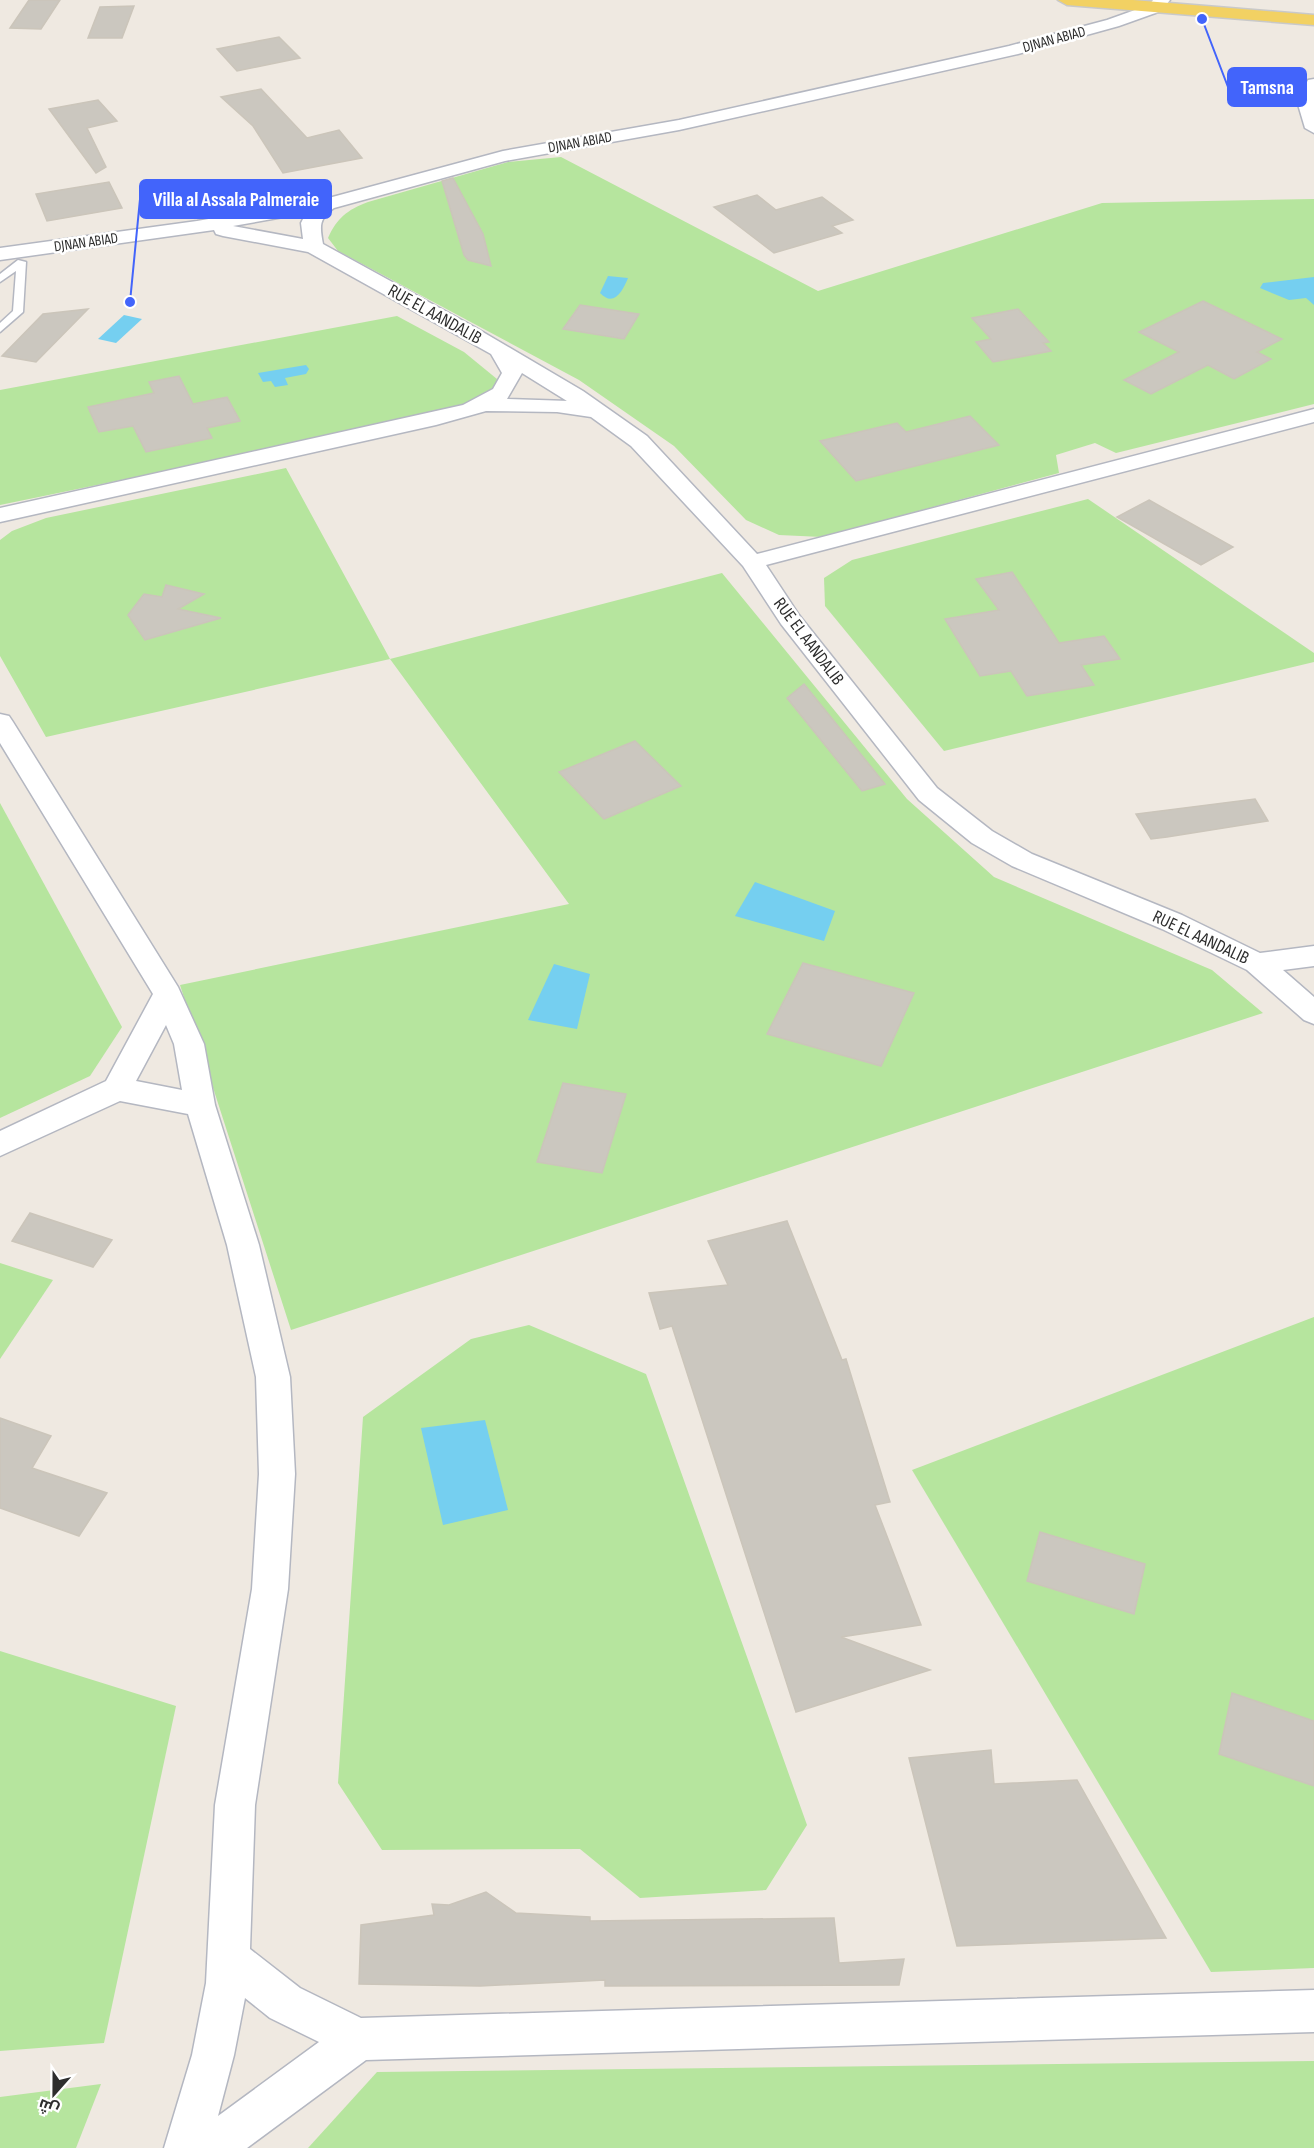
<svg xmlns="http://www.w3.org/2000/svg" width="1314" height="2148" font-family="'Sofia Sans Condensed',Cairo,sans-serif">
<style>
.green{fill:#b6e59e}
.water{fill:#75cff0}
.building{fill:#cbc7bf;stroke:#cbc5ba;stroke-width:1.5}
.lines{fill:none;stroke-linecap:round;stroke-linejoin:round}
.lane-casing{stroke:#b4b7c1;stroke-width:3}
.street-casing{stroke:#b4b7c1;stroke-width:3}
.primary-casing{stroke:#c9c9c9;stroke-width:3}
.lane{fill:#fff;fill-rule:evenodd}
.street{fill:#fff;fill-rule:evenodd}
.primary{fill:#f2d163;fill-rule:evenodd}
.labels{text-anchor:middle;stroke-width:5;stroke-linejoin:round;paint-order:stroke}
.far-street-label{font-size:15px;fill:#2e2e2e;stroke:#fff}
.street-label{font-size:18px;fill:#2e2e2e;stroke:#fff}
.leader{fill:none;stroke:#4264fb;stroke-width:2}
.callout-dot{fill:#4264fb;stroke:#fff;stroke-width:2}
.callout{fill:#4264fb;stroke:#4264fb;stroke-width:2}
.callout-label{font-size:20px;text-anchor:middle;font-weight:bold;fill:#fff}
</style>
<rect width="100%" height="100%" fill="#efe9e1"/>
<g class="green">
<path d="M561,157L818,291L1102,203L1314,199V404L1116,453L1095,443L1056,455L1059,473L822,537L779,535L746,520L674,446L579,380L338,251L328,238C337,218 347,210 368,202L508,162Z"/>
<polygon points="397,316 464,352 497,379 495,391 462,410 0,505 0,390"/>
<polygon points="286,468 390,659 722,573 907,799 994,877 1212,970 1263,1013 291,1330 180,985 569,904 390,659 46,737 0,656 0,540 12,531 46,518"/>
<polygon points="1088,499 1314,653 1314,662 944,751 825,606 824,578 852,560"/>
<polygon points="0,803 122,1027 90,1076 0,1118"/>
<polygon points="0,1263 53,1280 0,1359"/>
<polygon points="1314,1317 1314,1968 1211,1972 912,1470"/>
<polygon points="529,1325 646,1374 807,1825 766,1890 640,1898 580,1849 382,1850 338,1783 363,1417 471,1339"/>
<polygon points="0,1651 176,1706 104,2043 0,2051"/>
<polygon points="1314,2061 1314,2148 308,2148 377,2072"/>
<polygon points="101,2084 76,2148 0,2148 0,2097"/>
</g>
<g class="water">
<path d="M608,276L628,278C623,290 614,308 600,293Z"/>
<polygon points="1314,277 1314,305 1306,298 1289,300 1260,288 1263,283"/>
<polygon points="124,315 142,319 116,343 98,339"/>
<polygon points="306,365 309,369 306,374 285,378 288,385 275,387 271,381 263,382 258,373"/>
<polygon points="755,882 835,911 824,941 735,916"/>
<polygon points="554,964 590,974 577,1029 528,1020"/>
<polygon points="485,1420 508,1510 443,1525 421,1428"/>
</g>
<g class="building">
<polygon points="29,0 60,0 41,29 10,28"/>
<polygon points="134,6 122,38 88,38 100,7"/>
<polygon points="279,37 300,58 237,71 217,49"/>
<polygon points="261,89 307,138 339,130 362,158 283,173 253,126 221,97"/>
<polygon points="98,100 117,121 87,128 106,167 96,173 49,109"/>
<polygon points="453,178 483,234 491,266 468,260 464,255 442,181"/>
<polygon points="109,182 122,208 47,221 36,194"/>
<polygon points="757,195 776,210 822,197 853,220 832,226 842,233 774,253 714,207"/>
<polygon points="1203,301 1282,339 1257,352 1271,359 1234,379 1208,365 1151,394 1124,380 1179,352 1139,332"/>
<polygon points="580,305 639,314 624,339 563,329"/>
<polygon points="88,309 36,362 2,356 43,314"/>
<polygon points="1018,309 1049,342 1043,343 1051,351 993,362 976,342 991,339 972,318"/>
<polygon points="179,376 193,404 227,397 240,421 207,428 212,438 146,452 133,426 99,432 88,407 154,393 149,382"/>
<polygon points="970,416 999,445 856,481 820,441 897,423 906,432"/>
<polygon points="1149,500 1190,523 1233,547 1201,565 1117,517"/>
<polygon points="1012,572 1059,643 1104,636 1120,659 1081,665 1094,685 1027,696 1011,671 980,676 945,619 999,610 976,579"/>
<polygon points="166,585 204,594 178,609 221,618 145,640 128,615 144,594 162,597"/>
<polygon points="804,684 885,784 862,791 787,698"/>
<polygon points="635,741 681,786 604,819 559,772"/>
<polygon points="1255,799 1268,821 1167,837 1151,839 1136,814"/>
<polygon points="803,963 914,993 881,1066 767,1034"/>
<polygon points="563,1083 626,1094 602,1173 537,1162"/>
<polygon points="30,1213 112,1240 93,1267 12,1241"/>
<polygon points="787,1221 842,1360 846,1359 890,1502 875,1505 921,1625 841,1637 930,1670 796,1712 672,1326 660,1329 649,1293 728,1285 708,1241"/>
<polygon points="0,1418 51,1436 32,1468 107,1493 79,1536 0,1508"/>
<polygon points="1040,1532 1145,1564 1134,1614 1027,1581"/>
<polygon points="1232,1693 1314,1721 1314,1786 1219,1754"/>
<polygon points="991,1750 994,1784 1077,1780 1166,1938 957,1946 909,1758"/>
<polygon points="486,1892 516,1913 590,1917 590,1921 834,1918 839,1963 904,1959 899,1985 605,1986 605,1980 480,1986 359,1984 361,1925 434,1915 432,1904 449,1905"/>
</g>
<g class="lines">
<defs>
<polygon id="lane" points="18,260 26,262 23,312 0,332 0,323 13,311 16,271 0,282 0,274"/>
<g id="street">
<path d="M1153,0H1170L1161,11L1119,26L1018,54L679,130L505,161L334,208C318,219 320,227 323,244L476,328L583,391L647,436L757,554L1314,409V422L766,565L799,615L937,788L992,831L1032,854L1182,915L1260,953L1314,946V966L1283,970L1314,997V1024L1304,1020L1247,970L1162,929L1012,866L972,843L919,800L781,624L743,566L631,446L591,417L557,412L486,411L436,425L0,522V508L463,405L493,389L502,373L491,354L308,252L223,236L216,234L214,230L0,260V248L197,221L325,199L503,151L679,120L1009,46L1107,20L1149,5ZM306,213L301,223L303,239L233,226ZM522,373L567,401H569L507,399Z"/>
<polygon points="1314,79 1314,133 1305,128 1297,101 1308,80"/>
<path d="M0,714L9,716L13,722L178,987L204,1044L215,1105L259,1245L290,1377L295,1474L288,1589L255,1805L250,1949L300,1988L361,2018L1314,1990V2032L366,2060L247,2148H164L192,2055L206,1983L215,1805L252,1589L259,1474L256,1377L227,1245L188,1114L120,1101L0,1156V1131L106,1081L153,994L0,743ZM166,1025L174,1044L182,1090L136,1081ZM245,1998L270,2018L319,2042L218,2116L234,2055Z"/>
</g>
<polygon id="primary" points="1058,0 1133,0 1314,15 1314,25 1067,5"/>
</defs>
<use href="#lane" class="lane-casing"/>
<use href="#street" class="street-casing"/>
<use href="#primary" class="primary-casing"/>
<use href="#lane" class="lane"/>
<use href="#street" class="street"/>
<use href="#primary" class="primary"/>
</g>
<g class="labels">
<g class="far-street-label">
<text transform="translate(1054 39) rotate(-15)" y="5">DJNAN ABIAD</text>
<text transform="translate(580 142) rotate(-10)" y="5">DJNAN ABIAD</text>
<text transform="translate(86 242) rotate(-8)" y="5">DJNAN ABIAD</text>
</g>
<g class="street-label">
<text transform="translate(435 314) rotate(29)" y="6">RUE EL AANDALIB</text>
<text transform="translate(809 641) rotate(53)" y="6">RUE EL AANDALIB</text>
<text transform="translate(1201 937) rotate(25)" y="6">RUE EL AANDALIB</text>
</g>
</g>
<path class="leader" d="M1202 19L1228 87M130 302L140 199"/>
<g class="callout-dot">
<circle cx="1202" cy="19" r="6"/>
<circle cx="130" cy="302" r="6"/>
</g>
<g class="callout">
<rect x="1228" y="68" width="78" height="38" rx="6"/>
<rect x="140" y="180" width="191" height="38" rx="6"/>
</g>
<g class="callout-label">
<text x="1267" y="94">Tamsna</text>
<text x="236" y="206">Villa al Assala Palmeraie</text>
</g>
<g transform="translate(54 2094) rotate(201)" stroke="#ffffff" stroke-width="4.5" paint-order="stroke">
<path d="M0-4.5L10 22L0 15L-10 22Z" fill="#2e2e2e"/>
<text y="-9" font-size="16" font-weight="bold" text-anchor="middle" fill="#2e2e2e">ش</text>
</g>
</svg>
